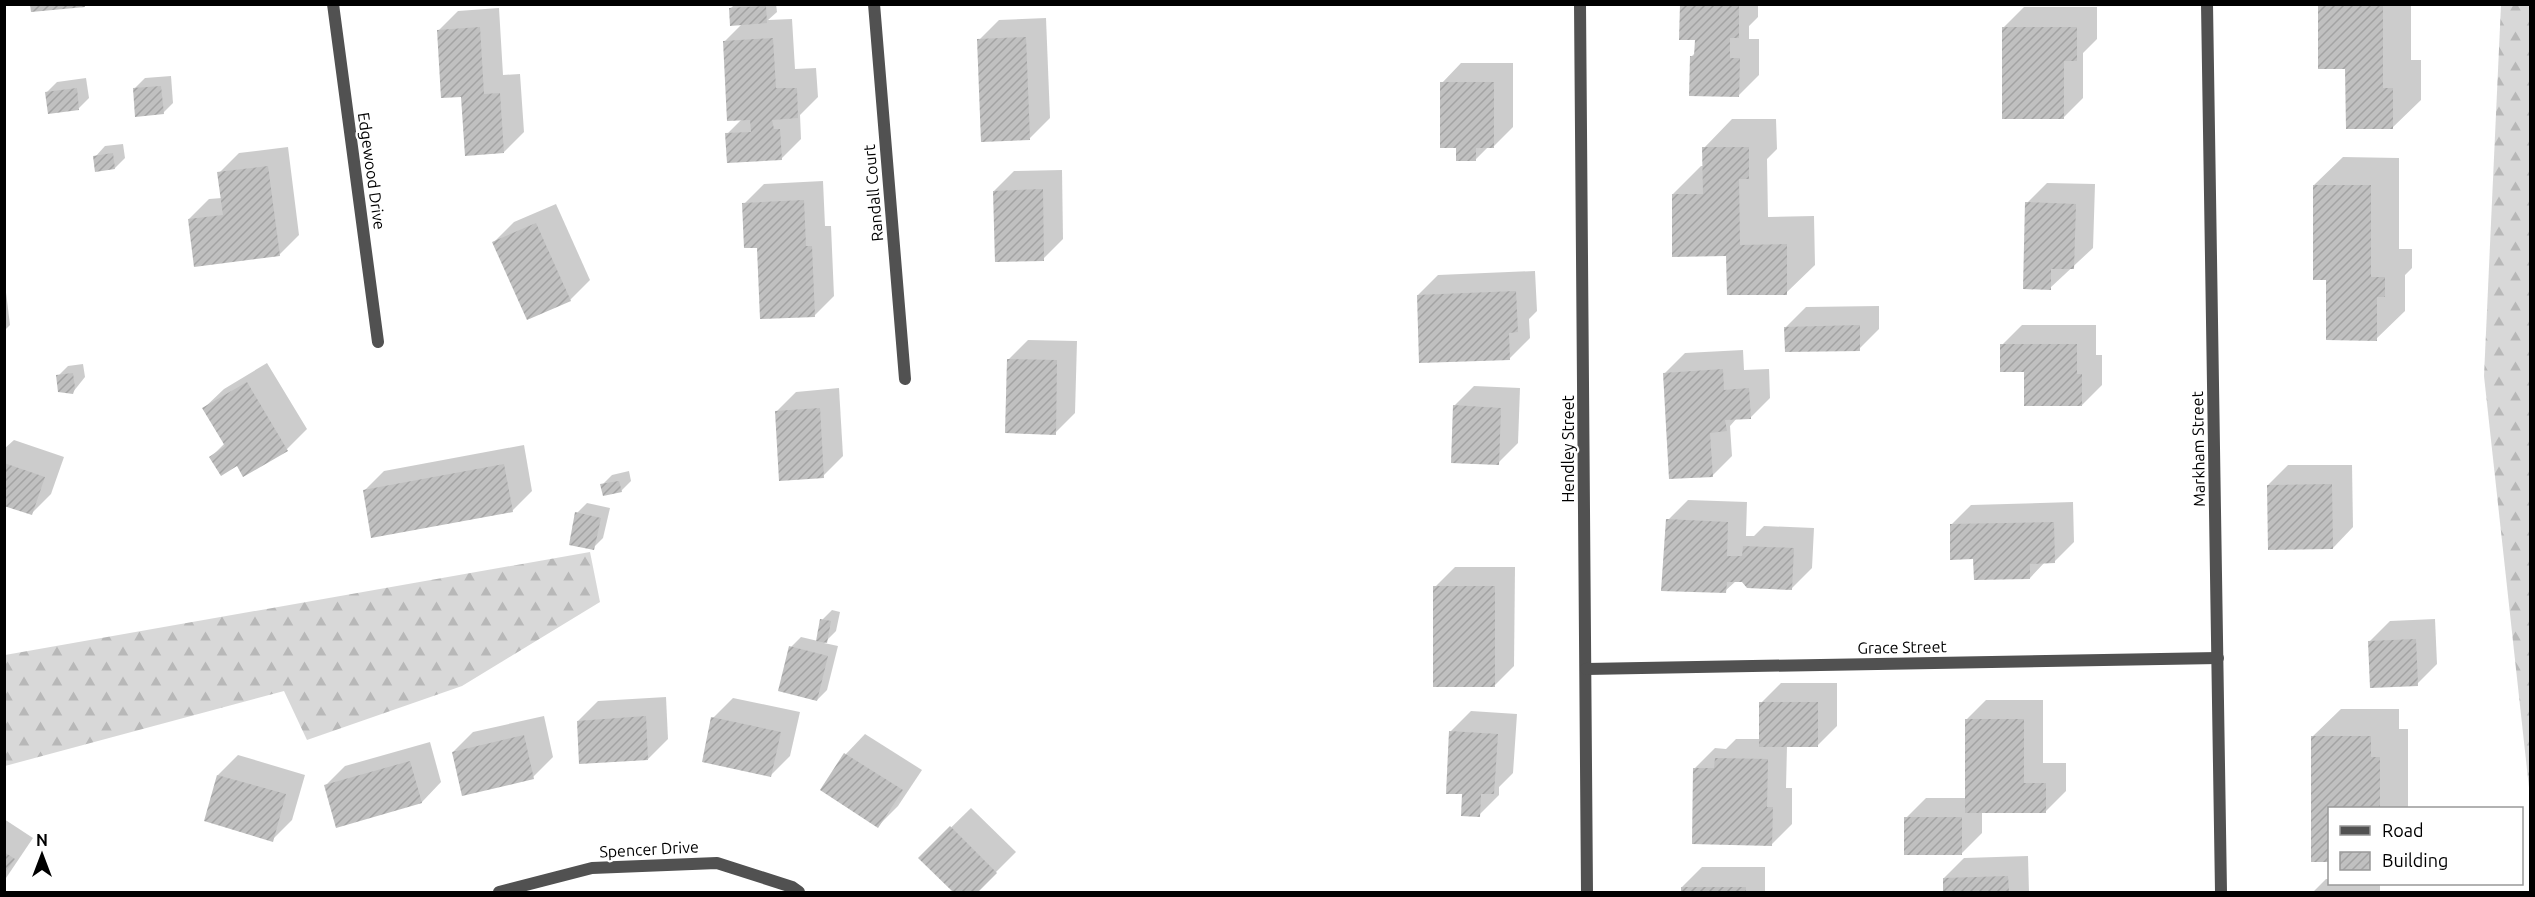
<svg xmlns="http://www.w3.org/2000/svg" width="2535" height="897" font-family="Ubuntu,sans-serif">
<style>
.forest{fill:url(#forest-firs)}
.shadow{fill:#0003}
.building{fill:url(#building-hatch)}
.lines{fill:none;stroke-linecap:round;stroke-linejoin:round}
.street{stroke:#515151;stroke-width:12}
.labels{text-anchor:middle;stroke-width:4.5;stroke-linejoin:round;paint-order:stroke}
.street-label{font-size:16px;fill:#000;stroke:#fff}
</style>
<defs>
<pattern id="forest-firs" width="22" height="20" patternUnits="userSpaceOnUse" patternTransform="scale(1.5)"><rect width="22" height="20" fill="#d8d8d8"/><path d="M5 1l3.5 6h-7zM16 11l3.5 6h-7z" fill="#b8b8b8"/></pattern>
<pattern id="building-hatch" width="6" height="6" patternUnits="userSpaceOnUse" patternTransform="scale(1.5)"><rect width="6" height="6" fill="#c0c0c0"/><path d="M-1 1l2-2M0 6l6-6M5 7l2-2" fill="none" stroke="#a3a3a3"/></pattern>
</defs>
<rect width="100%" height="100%" fill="#fff"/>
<g class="forest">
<polygon points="2501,5 2530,5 2530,797 2484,376"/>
<polygon points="590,552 600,602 462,686 307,740 284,691 5,766 5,655"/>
</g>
<g class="shadow">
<polygon points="735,4 776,4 777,12 768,20 792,19 795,69 816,68 818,97 800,115 801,139 781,159 727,134 742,119 724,42 742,24 730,9"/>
<polygon points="1681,4 1758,4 1758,17 1749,26 1749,39 1759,39 1759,75 1739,95 1691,57 1696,52 1696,38"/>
<polygon points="2319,4 2411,4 2411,60 2421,60 2421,100 2392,128 2347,67"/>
<polygon points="2024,7 2097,7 2097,39 2083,53 2083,98 2063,118 2004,27"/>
<polygon points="499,8 503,75 520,74 524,132 504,152 463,95 438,31 458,11"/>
<polygon points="1046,18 1050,118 1030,138 979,40 999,20"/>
<polygon points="1461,63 1513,63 1513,127 1493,147 1488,147 1475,160 1458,147 1442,83"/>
<polygon points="171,76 173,103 163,113 135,88 145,78"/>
<polygon points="86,78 89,98 79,108 47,92 57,82"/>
<polygon points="1732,119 1776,119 1777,149 1767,159 1768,217 1814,216 1815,265 1786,293 1727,255 1673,194 1701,166 1704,166 1704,148"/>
<polygon points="123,144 125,158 115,168 95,157 105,146"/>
<polygon points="288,147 299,235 279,255 189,219 209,199 222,198 219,173 239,153"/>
<polygon points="2343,157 2399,158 2399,249 2412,249 2412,268 2405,275 2405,311 2376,339 2328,279 2314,185"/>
<polygon points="1062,170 1063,239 1043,259 994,191 1014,171"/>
<polygon points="823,181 825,226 831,226 834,296 814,316 759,246 744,204 764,184"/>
<polygon points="2047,183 2095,184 2093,248 2050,288 2027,203"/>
<polygon points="556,204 590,280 570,300 494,242 514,222"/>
<polygon points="1535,271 1537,311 1529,319 1530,338 1510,358 1418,295 1438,275"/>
<polygon points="4,276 10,325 4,331"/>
<polygon points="1879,306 1879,329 1859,349 1786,327 1806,307"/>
<polygon points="2022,325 2096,325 2096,355 2102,355 2102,385 2082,405 2026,370 2002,345"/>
<polygon points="1028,340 1077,341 1075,413 1055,433 1008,360"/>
<polygon points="1743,350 1744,370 1769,369 1770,398 1750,418 1737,418 1730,426 1732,456 1712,476 1665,373 1685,353"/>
<polygon points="267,363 307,429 287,449 211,457 225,443 204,408 224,389"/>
<polygon points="83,364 85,377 73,392 58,376 68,366"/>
<polygon points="1474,386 1520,388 1518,443 1498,463 1454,406"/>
<polygon points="839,388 843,456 823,476 776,412 796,392"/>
<polygon points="14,440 64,457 51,494 31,514 4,504 4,449"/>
<polygon points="524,445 532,491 512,511 364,491 384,471"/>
<polygon points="2288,465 2352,465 2353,527 2333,548 2268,485"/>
<polygon points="629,471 631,481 621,491 602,485 612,475"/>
<polygon points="1688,500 1747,502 1746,536 1754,536 1764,526 1814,528 1812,568 1792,588 1736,581 1725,591 1668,520"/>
<polygon points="2073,502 2074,542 2054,562 2045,562 2030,578 1975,558 1951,525 1971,505"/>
<polygon points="587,503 610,508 603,538 593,548 577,513"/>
<polygon points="1455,567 1515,567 1514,666 1494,686 1435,587"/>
<polygon points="832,610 840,612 836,631 824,643 838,646 827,690 817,700 791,647 801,637 818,641 822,620"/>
<polygon points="2435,619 2437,664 2417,684 2370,641 2390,621"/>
<polygon points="1781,683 1837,683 1837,726 1817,746 1787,746 1786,788 1792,788 1792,824 1772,844 1695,768 1715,748 1726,749 1736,739 1761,739 1761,703"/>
<polygon points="666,697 668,739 648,759 578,721 598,701"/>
<polygon points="733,698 800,712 790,756 770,776 713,718"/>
<polygon points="1986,700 2043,700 2043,763 2066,763 2066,791 2046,811 1982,811 1982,833 1962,853 1906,818 1926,798 1966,798 1966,720"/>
<polygon points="2341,709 2399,709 2399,729 2408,729 2408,808 2330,808 2312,737"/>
<polygon points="1471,711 1517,714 1513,773 1499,787 1499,795 1479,815 1463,793 1451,731"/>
<polygon points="544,716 553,757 533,777 453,752 473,732"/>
<polygon points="865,734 922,770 898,806 878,826 822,790 846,754"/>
<polygon points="430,742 441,782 422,802 325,786 345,766"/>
<polygon points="238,755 305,775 292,820 272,840 205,820 218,775"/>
<polygon points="971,808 1016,852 976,892 955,892 920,858"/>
<polygon points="4,819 33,838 4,881"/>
<polygon points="2028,856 2029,892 1945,892 1944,878 1964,858"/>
<polygon points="1702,867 1765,867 1765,892 1682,892 1682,887"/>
<polygon points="2326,879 2330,879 2330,884 2380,884 2380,892 2313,892"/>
</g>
<g class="building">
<polygon points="30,4 85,4 85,7 31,12"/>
<polygon points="1680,4 1739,4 1739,38 1730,38 1730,58 1740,58 1739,97 1689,96 1690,56 1694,56 1695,40 1679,40"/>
<polygon points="2318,4 2383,4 2383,88 2393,88 2393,129 2346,129 2345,69 2318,69"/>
<polygon points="766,6 767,23 730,26 729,8"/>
<polygon points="480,27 484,94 500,93 504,153 465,156 461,97 441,98 437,30"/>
<polygon points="2002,27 2077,27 2077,61 2064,61 2064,119 2002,119"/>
<polygon points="1026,37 1030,140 981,142 977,39"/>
<polygon points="773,38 776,88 797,88 798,118 772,120 774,129 780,129 782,160 727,163 725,133 751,132 750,120 727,121 723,41"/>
<polygon points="1440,82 1494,82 1494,148 1476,148 1476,161 1456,161 1456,148 1440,148"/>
<polygon points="161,86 164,114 135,117 133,88"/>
<polygon points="77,88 79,110 48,114 45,92"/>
<polygon points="1702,147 1749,147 1749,179 1739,179 1740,245 1787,244 1787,295 1727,295 1726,256 1672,257 1672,194 1703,194"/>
<polygon points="113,153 115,169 95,172 93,156"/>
<polygon points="268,166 280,256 194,267 188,219 223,215 217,172"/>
<polygon points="2313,185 2371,185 2371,277 2385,277 2385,297 2377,297 2377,341 2326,340 2326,280 2313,280"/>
<polygon points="1043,189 1044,261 995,262 993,191"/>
<polygon points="804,200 806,246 812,246 815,317 760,319 757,248 744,248 742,203"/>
<polygon points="2025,202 2076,204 2074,269 2051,269 2051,290 2023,289"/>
<polygon points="536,223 571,301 527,320 492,242"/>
<polygon points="1516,291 1518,332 1509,333 1510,360 1419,363 1417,295"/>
<polygon points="1860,325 1860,351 1785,352 1784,327"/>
<polygon points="2000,344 2077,344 2077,374 2082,374 2082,406 2024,406 2024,372 2000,372"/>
<polygon points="1007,359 1057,360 1056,435 1005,433"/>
<polygon points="1723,369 1724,390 1749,388 1751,419 1725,420 1727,431 1710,433 1713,477 1669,479 1663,373"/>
<polygon points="73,373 75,388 73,394 58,392 56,375"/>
<polygon points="247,382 288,451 243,477 237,466 221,476 209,457 225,446 202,408"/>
<polygon points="1453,405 1501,408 1499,465 1451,463"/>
<polygon points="820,408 824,478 779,481 775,411"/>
<polygon points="4,463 45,477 32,515 4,506"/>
<polygon points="504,464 513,512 371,538 363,490"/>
<polygon points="619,481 622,492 603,496 600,484"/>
<polygon points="2332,484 2333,549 2268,550 2267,485"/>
<polygon points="575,512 601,518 594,550 569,545"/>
<polygon points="1666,519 1728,522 1727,556 1742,556 1743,546 1794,548 1792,590 1747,588 1742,582 1727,582 1726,593 1661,591"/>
<polygon points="2054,522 2055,563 2030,564 2030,579 1974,580 1973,559 1950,560 1950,524"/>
<rect x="1433" y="586" width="62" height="101"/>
<polygon points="820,619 831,621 827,643 816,641"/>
<polygon points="2416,639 2418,686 2370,688 2368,641"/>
<polygon points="789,646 828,656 817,701 778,691"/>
<rect x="1759" y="702" width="59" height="45"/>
<polygon points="646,716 648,760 579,764 577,721"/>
<polygon points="711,717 781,732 771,777 702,762"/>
<polygon points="1965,719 2024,719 2024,783 2046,783 2046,813 1965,813"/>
<polygon points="1449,731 1498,734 1494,794 1481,794 1480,817 1461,816 1462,794 1446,794"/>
<polygon points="524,735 534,779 462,796 452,752"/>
<polygon points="2311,736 2371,736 2371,757 2380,757 2380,808 2330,808 2330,862 2311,862"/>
<polygon points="844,753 903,790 878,828 820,790"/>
<polygon points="1715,758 1768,759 1767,807 1773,807 1772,846 1692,844 1693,768 1714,768"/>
<polygon points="410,761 422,803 336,828 324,785"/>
<polygon points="217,775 286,794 273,842 204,821"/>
<rect x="1904" y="817" width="58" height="38"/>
<polygon points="950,826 997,873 978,892 953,892 918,858"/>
<polygon points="4,852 15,859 4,874"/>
<polygon points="2008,876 2009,892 1943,892 1943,878"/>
<rect x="1681" y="887" width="65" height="5"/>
</g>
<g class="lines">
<g class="street">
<polyline points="333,4 378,342"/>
<polyline points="874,4 905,379"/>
<polyline points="1580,4 1587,892"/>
<polyline points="2207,4 2221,892"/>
<polyline points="1586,669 2218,658"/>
<polyline points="499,892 592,868 717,863 792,887 799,892"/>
</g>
</g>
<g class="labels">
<g class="street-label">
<text transform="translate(372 171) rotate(82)" y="6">Edgewood Drive</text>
<text transform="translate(873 193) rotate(-95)" y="6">Randall Court</text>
<text transform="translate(1568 449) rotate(-90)" y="6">Hendley Street</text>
<text transform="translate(2198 449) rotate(-91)" y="6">Markham Street</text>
<text transform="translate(1902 647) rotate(-1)" y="6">Grace Street</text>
<text transform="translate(649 849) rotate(-3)" y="6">Spencer Drive</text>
</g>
</g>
<rect width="2535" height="897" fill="none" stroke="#000000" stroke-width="12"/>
<rect x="2328" y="807" width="195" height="78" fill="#ffffff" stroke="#999999" stroke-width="1.5"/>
<rect x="2340" y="826" width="30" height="9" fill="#515151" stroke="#999999" stroke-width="1.5"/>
<text x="2382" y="837" font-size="18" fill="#000000">Road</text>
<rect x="2340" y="852" width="30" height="18" fill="url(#building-hatch)" stroke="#999999" stroke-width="1.5"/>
<text x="2382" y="867" font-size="18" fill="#000000">Building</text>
<g transform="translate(42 855)" stroke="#ffffff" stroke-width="4.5" paint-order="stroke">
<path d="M0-4.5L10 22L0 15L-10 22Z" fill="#000000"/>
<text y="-9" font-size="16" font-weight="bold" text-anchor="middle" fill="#000000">N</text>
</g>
</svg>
